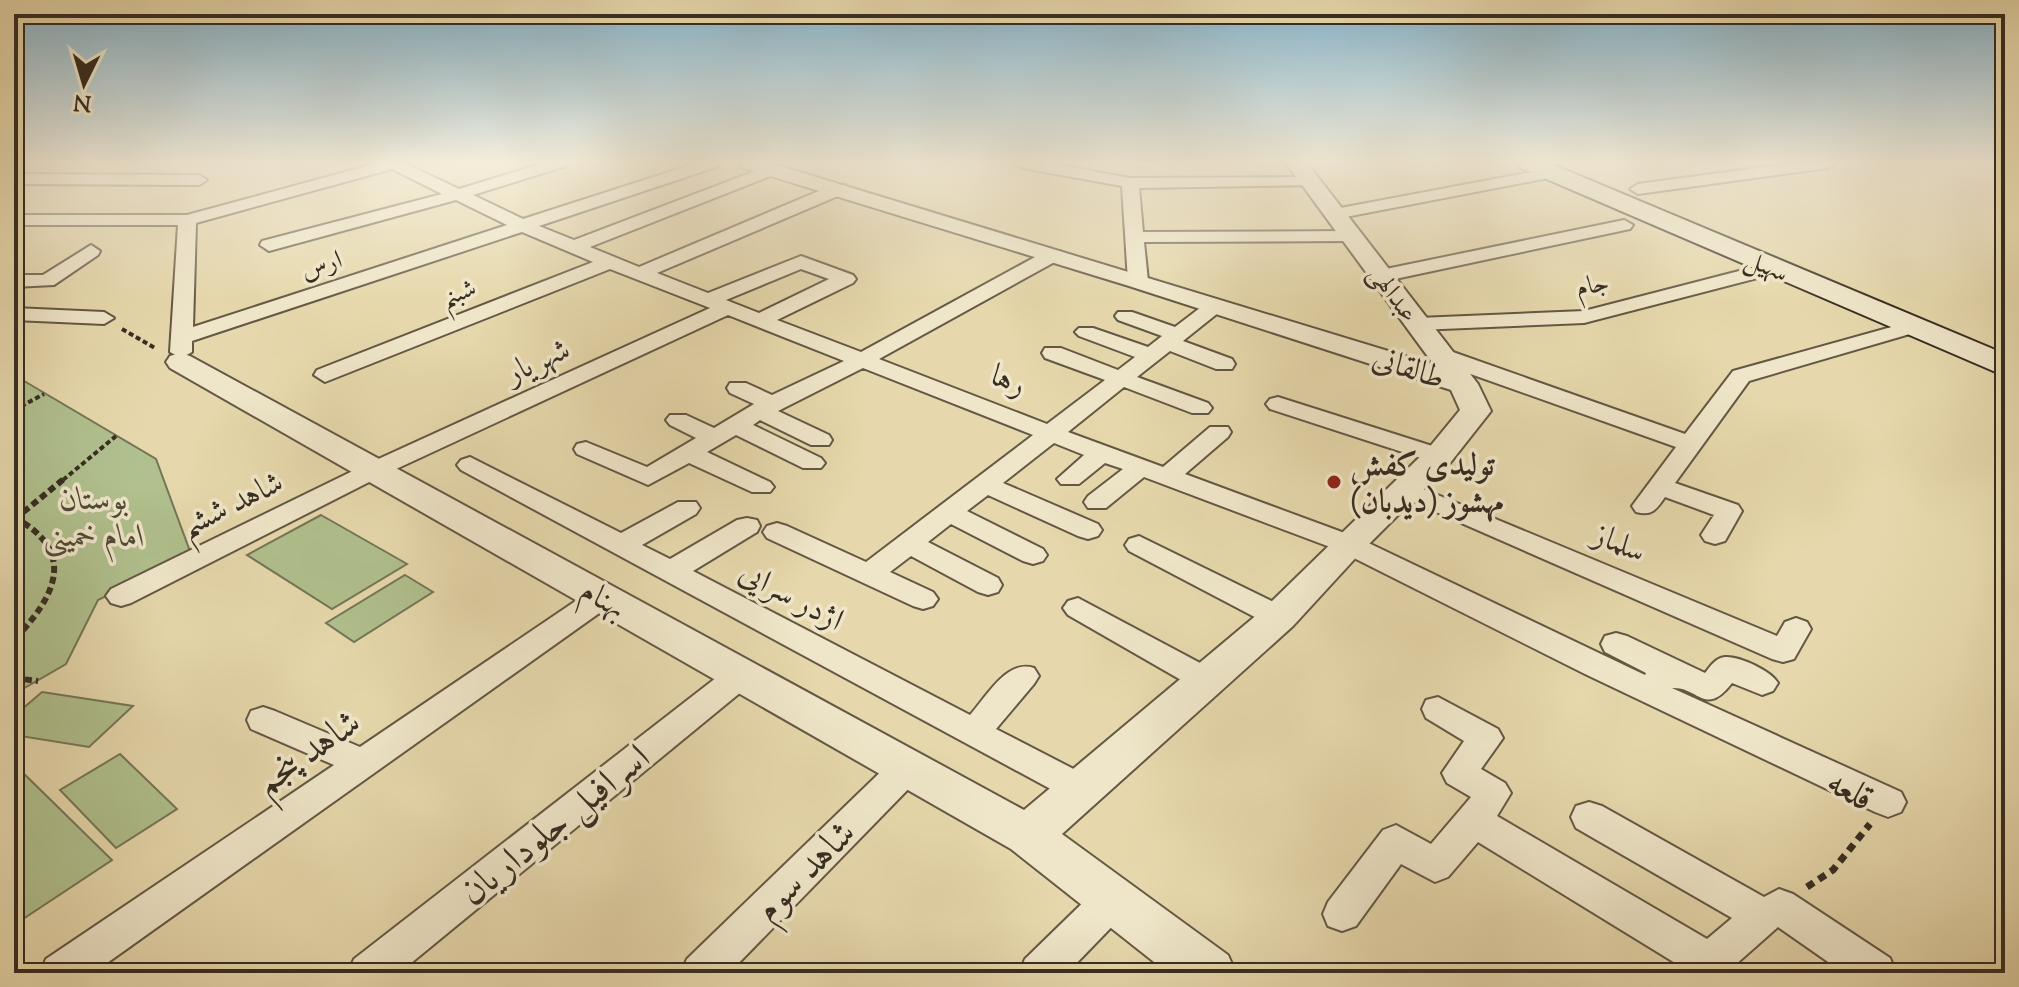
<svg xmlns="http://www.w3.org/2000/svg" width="2019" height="987" font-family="'Sorts Mill Goudy',Amiri,serif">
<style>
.green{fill:#b0c08e;stroke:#747658;stroke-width:2}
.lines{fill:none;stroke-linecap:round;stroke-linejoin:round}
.minor-casing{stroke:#635844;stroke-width:4}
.tertiary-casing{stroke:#635844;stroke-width:4}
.secondary-casing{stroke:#372d21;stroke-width:4}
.path-far2{stroke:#372d21;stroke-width:4;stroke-dasharray:5 3;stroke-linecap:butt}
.path-far1{stroke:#372d21;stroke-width:6;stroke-dasharray:7 4;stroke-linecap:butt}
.path{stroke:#372d21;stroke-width:7;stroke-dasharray:8 6;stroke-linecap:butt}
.minor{fill:#efe6c9;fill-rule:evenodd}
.tertiary{fill:#efe6c9;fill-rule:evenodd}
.secondary{fill:#efe6c9;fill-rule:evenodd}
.poi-dot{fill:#8f2418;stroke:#efe6c9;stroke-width:3}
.labels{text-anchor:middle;stroke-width:7;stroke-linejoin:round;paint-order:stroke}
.far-street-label{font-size:26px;fill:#372d21;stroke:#efe6c9}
.street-label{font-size:32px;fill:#372d21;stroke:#efe6c9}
.poi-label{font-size:32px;font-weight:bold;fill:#372d21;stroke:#efe6c9;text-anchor:start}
.park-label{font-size:32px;font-style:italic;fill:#4f4a37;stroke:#efe6c9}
.near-street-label{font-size:38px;fill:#372d21;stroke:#efe6c9}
</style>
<rect width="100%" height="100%" fill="#e6d8ac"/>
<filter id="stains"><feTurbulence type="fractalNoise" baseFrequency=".0025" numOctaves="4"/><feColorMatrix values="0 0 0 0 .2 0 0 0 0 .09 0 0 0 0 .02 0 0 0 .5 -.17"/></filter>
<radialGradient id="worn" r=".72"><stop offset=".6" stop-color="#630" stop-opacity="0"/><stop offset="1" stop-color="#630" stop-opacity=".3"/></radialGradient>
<g class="green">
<polygon points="14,375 156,459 191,554 98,600 66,664 14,694"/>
<polygon points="321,515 407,564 332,609 247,555"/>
<polygon points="405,575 433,592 354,642 326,623"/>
<polygon points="42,692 133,706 89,747 14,735 14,716"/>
<polygon points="120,754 177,809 116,848 60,790"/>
<polygon points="14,764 112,860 14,925"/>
</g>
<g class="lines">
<defs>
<g id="minor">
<path d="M378,163H404L459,189L544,163H568L566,166L473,195L523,219L697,163H721L719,166L539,226L574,240L766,167H778V173L590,247L639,267L833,185H845L847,189L845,193L657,273L708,293L801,256L853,275L856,279L853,283L777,320L861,352L1046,251H1060L1062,255L1060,259L879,359L1047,424L1105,380L1045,358L1042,353L1045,348H1061L1118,370L1135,357L1079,336L1075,332L1079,328H1093L1148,347L1162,336L1118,320L1115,316L1118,312H1132L1175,327L1209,301H1223L1226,305L1223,309L1183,341L1232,359L1235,364L1232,369H1216L1170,351L1137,377L1208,403L1212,408L1208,413H1192L1124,387L1068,432L1163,467L1210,427H1228L1231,432L1228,437L1185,474L1358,538L1645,675L1646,673L1605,652L1601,644L1605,636L1616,633L1627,636L1705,673C1710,667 1715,658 1725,657C1740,656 1771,671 1778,683L1773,691L1762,695L1732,683C1705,718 1698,686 1672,688L1901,792L1906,802L1901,812L1888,817L1875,812L1585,674L1338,550L1144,477L1106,508H1088L1084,502L1088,496L1123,469L1105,463L1079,484H1061L1057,479L1084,455L1054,443L1003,483L1098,524L1102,530L1098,536L1088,539L1078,536L988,495L967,511L1043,549L1047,555L1043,561L1033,564L1023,561L951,524L928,542L998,578L1002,585L998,592L988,595L978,592L911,556L890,572L933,592L938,599L933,606L923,609L913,606L767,538L763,532L767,526L777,523L787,526L866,562L1033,435L863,368L778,411L829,435L832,440L829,445H811L760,420L753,425L821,458L825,463L821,468H803L736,435L707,452L770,482L774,487L770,492H752L689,463L648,485L577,454L574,449L577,444L586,442L647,467L696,438L670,425L666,420L670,415H686L714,428L754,404L730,393L727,388L730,383H746L772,395L844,361L728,315L381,476L131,603L121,606L111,603L106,596L111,589L363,466L710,308L610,269L325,382L314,375L317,370L593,262L522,232L192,341V352L181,358L170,352L178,225H14V215H187ZM392,169L442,194L262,241L260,245L269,251L456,200L507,225L193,327L196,223ZM801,269L829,279L759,313L726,300Z"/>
<polygon points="1014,163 1047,163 1130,178 1310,177 1318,182 1316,185 1139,188 1143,232 1352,231 1361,236 1352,241 1144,242 1148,281 1138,287 1128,281 1122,186 1022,168"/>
<polygon points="1794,163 1836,163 1828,168 1638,194 1630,189 1638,184"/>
<polygon points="1553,168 1561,173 1559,176 1335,219 1326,214 1335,209"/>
<polygon points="14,174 199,175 207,180 199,185 14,184"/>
<polygon points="1624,220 1633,225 1630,229 1381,282 1371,276 1381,270"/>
<polygon points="91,245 100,251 98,255 54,285 14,287 14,275 43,275"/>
<polygon points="1774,262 1784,268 1781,272 1584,323 1418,330 1408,324 1418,318 1584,311"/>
<polygon points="14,308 104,312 114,318 104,324 14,320"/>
<path d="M1913,321L1920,323L1923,327L1920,331L1749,381L1675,483L1738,505L1742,511L1725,541L1715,544L1705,541L1701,535L1714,515L1665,497C1656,510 1652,516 1636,512L1632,506L1676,447L1434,361L1431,356L1442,349L1450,351L1685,434L1733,371Z"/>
<polygon points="1278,397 1448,451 1451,456 1448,461 1430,461 1270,409 1266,404 1270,399"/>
<path d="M470,457L621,533L678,502H696L700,508L696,514L642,545L670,559L737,520L747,518L757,520L760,526L757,532L693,571L970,715C987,696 1007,659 1034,668L1039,676L1034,684L996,729L1093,779L1099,789L1093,799L1081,803L1069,799L461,470L457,465L461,460Z"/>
<polygon points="1404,481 1777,636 1785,622 1796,618 1807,622 1811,629 1794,659 1783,662 1772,659 1395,494 1391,489 1395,484"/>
<polygon points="1139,536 1290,610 1294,617 1290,624 1279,627 1268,624 1129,551 1125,545 1129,539"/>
<polygon points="602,587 612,590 617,597 612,604 93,973 40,973 46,959 334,765 251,729 247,720 251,711 263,707 275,711 360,747 592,590"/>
<polygon points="1078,598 1217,672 1222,680 1217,688 1206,692 1195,688 1068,615 1063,608 1068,601"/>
<polygon points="741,663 752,667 757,675 752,683 399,973 348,973 354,959 730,667"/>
<polygon points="1438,697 1498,729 1503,738 1481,769 1505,783 1511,793 1497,816 1707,939 1732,918 1576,828 1571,817 1576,806 1589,802 1602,806 1764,897 1779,889 1793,894 1890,958 1896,973 1844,973 1778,927 1726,973 1684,973 1685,969 1478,842 1448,877 1435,882 1401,864 1356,926 1342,931 1328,926 1323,914 1328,902 1383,830 1396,825 1431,844 1471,797 1447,783 1442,773 1464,741 1426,718 1422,709 1426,700"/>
<polygon points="907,754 919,758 924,768 919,778 729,973 681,973 687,959 895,758"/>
<polygon points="1114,881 1128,886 1133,898 1128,910 1067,973 1019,973 1025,959 1100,886"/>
</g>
<polygon id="tertiary" points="738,163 770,163 1434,365 1286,163 1307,163 1478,384 1491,411 1450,463 1361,552 1293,626 1062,834 1228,955 1236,973 1168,973 1011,849 170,368 166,362 170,356 180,353 190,356 1024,810 1265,608 1428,449 1460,410 1451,390 1129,286 741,167"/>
<polygon id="secondary" points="1517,163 1549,163 2005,354 2005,376 1521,168"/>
</defs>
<use href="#minor" class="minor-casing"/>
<use href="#tertiary" class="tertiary-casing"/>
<use href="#secondary" class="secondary-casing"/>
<g class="path-far2">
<polyline points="122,329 155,348"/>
<polyline points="14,410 44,394"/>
<polyline points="63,480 116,436"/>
</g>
<g class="path-far1">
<path d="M14,517C78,552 56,596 14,640"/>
<polyline points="15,519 65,478"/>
<polyline points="14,678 38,681"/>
</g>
<polyline class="path" points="1807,887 1833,870 1870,824"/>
<use href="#minor" class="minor"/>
<use href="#tertiary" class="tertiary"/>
<use href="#secondary" class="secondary"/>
</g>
<linearGradient id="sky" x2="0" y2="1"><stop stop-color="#87b6ce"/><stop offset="0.54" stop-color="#f4edda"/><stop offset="1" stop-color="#f4edda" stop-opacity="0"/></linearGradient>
<rect width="2019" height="301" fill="url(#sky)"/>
<circle class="poi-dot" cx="1334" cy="482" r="8"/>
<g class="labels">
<g class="far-street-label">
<text transform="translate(321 264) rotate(-18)" y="9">ارس</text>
<text transform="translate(1767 265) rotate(23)" y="9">سهیل</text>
<text transform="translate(1592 284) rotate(-12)" y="9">جام</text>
<text transform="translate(458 292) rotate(-22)" y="9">شبنم</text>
<text transform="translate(1394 293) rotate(53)" y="9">عبدالهی</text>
</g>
<g class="street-label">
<text transform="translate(537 360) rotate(-25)" y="11">شهریار</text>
<text transform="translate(1409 367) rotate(18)" y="11">طالقانی</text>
<text transform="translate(1009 379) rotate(21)" y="11">رها</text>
<text transform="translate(231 503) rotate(-26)" y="11">شاهد ششم</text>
<text transform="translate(1620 542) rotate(23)" y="11">سلماز</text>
<text transform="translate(792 595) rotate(28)" y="11">اژدر سرایی</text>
<text transform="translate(604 598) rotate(29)" y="11">بهنام</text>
</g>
<g class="poi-label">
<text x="1350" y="475">تولیدی کفش<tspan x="1350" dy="37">مهشوز (دیدبان)</tspan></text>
</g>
<g class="park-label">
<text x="94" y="509">بوستان<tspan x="94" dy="37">امام خمینی</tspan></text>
</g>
<g class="near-street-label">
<text transform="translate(307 751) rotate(-35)" y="13">شاهد پنجم</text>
<text transform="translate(1851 789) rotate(31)" y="13">قلعه</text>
<text transform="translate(554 824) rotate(-39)" y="13">اسرافیل جلوداریان</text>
<text transform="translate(804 870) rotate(-45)" y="13">شاهد سوم</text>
</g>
</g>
<rect width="2019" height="987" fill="none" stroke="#e6d8ac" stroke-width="48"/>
<rect x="16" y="16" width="1987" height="955" fill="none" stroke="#372d21" stroke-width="4"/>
<rect x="24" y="24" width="1971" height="939" fill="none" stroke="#372d21" stroke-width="2"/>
<g transform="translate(84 84) rotate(185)" stroke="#efe6c9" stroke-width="6" paint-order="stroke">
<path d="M0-6L14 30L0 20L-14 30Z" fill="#372d21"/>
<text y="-12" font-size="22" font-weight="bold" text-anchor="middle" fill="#372d21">N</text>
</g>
<rect width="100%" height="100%" filter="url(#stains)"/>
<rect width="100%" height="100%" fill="url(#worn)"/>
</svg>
